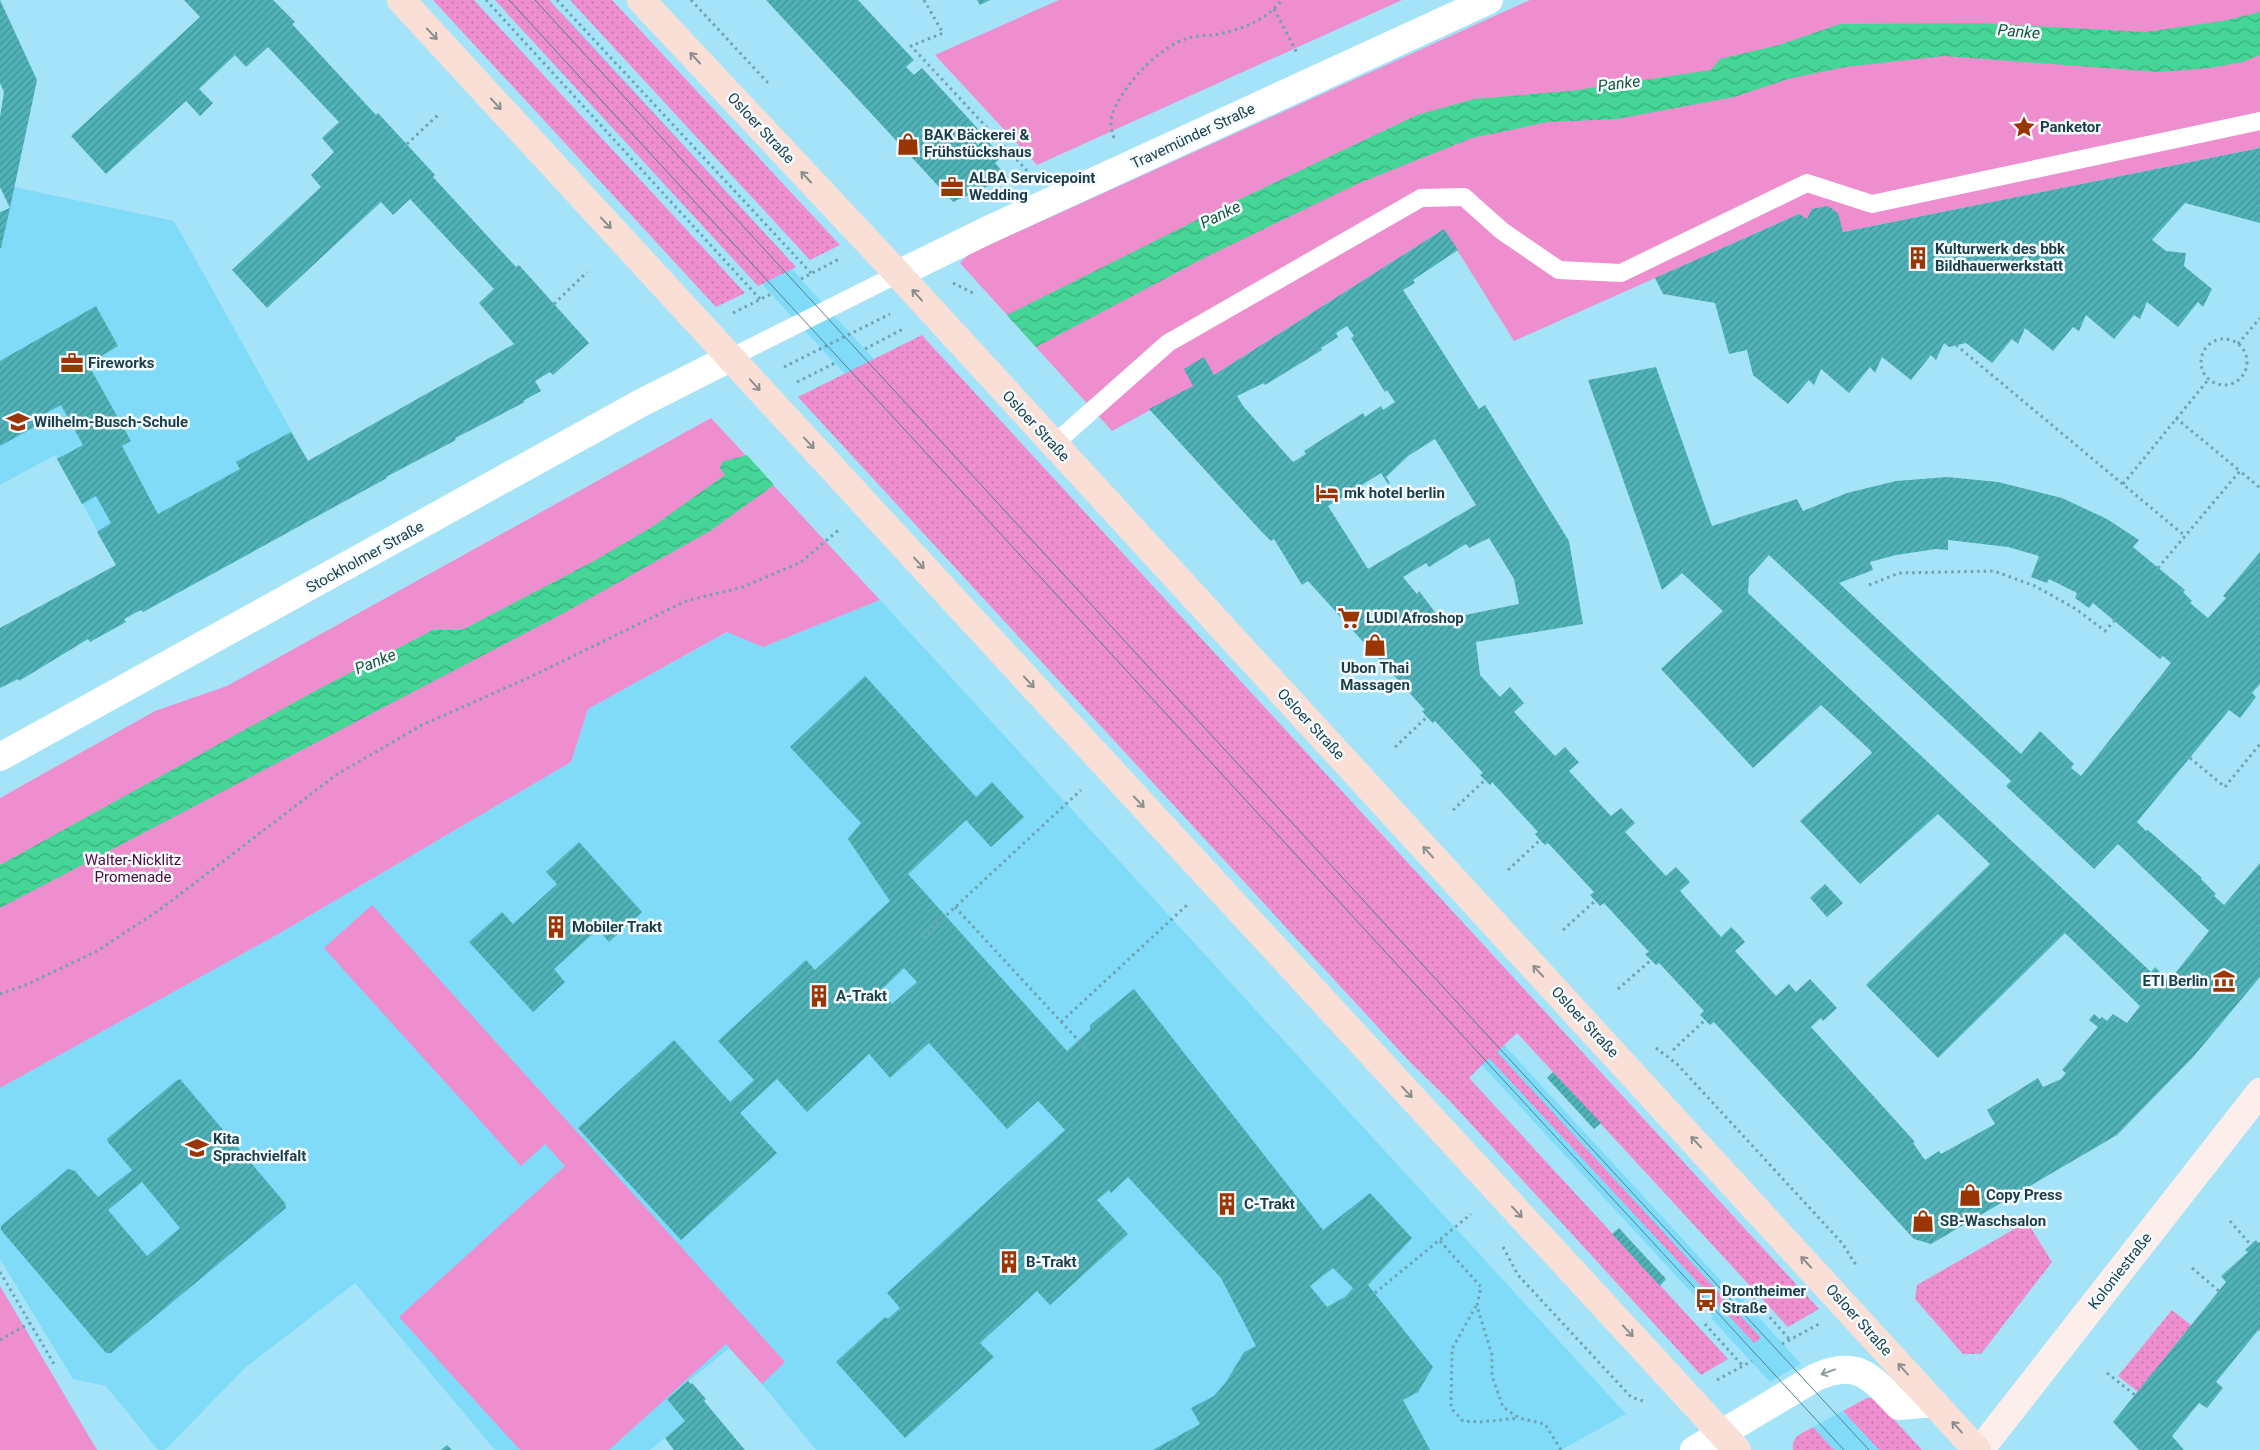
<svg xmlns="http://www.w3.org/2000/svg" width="2260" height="1450" font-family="Roboto,sans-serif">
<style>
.built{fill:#7fdbf7}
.grass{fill:url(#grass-dots)}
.green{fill:#ee8ecf}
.water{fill:url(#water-waves)}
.building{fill:url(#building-hatch);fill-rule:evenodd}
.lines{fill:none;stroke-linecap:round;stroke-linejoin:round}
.path{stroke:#6ea2b2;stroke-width:3;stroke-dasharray:2.5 4;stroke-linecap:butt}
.lane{stroke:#fff;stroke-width:18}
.street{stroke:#fff;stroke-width:28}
.secondary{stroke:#fcefeb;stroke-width:28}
.primary{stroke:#fadfd6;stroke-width:28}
.tram{stroke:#53818f;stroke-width:1}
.oneway{stroke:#8a8e8e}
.oneway2{stroke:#8d9ea3}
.labels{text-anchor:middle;stroke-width:5;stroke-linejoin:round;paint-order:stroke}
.poi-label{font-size:15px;font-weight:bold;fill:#1b3d47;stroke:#f4fbfe;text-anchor:start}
.street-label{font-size:15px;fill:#1b3d47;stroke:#f4fbfe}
.park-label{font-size:15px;fill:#4e0d3e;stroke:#f4fbfe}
.water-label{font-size:16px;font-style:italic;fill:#1d553b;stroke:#f4fbfe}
</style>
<defs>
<pattern id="grass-dots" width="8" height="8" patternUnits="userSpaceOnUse" patternTransform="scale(1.25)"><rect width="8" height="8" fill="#ee8ecf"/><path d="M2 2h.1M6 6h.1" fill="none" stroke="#c075aa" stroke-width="1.8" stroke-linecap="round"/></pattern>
<pattern id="water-waves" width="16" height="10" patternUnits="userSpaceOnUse" patternTransform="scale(1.25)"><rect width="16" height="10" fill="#45d697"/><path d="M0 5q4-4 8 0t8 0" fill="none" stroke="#39af7d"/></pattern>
<pattern id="building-hatch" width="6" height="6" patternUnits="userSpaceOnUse" patternTransform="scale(1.25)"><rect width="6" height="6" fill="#50b3b8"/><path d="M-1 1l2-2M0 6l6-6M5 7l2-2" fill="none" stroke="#429397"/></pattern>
</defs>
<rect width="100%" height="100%" fill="#a5e4f8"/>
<g class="built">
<polygon points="495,0 549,0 575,27 796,267 792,269 815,295 1735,1296 1738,1294 1801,1364 1770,1382 1711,1318 1713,1316 785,309 762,284 758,286"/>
<polygon points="14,187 174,221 334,507 143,612 55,455 0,485 0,252"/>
<polygon points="880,600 1626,1414 1561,1450 816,1450 762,1384 729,1348 668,1398 685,1421 650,1450 495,1450 355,1283 245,1368 165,1450 158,1450 106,1386 73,1379 0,1259 0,1088 280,933 571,762 588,709 728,632 763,647"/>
<polygon points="1843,1411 1879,1450 1834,1450 1813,1427"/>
</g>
<g class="grass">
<polygon points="433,0 474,0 745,293 716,307"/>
<polygon points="495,0 549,0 796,267 758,286"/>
<polygon points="570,0 612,0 840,245 810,260"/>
<polygon points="922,335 929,343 1819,1309 1788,1327 1517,1033 1497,1052 1761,1338 1754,1343 1489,1058 1469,1078 1728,1359 1701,1375 1449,1100 1410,1062 798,397"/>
<polygon points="2023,1224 2029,1225 2052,1262 1981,1354 1963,1354 1915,1299 1917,1285"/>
<polygon points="2172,1310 2191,1325 2138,1392 2118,1376"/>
<polygon points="1867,1398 1874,1398 1878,1402 1922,1450 1879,1450 1843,1411"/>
<path d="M1813,1427L1834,1450H1793C1791,1436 1803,1433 1813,1427Z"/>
</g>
<g class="green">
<polygon points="1059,0 1402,0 1037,165 935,55"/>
<polygon points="1530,0 2260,0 2260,148 1843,232 1817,226 1799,214 1514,341 1444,229 1214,375 1112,431 960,263 969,254"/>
<polygon points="711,418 880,600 763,647 727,632 588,709 571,762 280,933 0,1088 0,798 155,711 227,686"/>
<polygon points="372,905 785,1362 762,1384 726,1344 609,1450 520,1450 399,1317 565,1166 545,1144 521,1166 324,948"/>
<polygon points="0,1286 97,1450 0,1450"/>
</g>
<g class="water">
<polygon points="2260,12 2260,55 2243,62 2210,68 2158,72 1944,56 1845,67 1788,79 1734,97 1617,119 1548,122 1472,138 1357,184 1206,257 1036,347 1007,315 1213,212 1417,115 1474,99 1570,91 1711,70 1720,59 1779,45 1840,24 1977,23 2145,32 2223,21"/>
<polygon points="747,455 774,485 710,531 562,614 0,908 0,865 315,691 433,630 462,630 594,561 652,527 725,475 720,468 722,462"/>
</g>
<g class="building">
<polygon points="0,0 37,80 10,208 0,187 0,117 4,92 0,83"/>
<polygon points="184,0 273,0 295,22 292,24 376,115 378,113 435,175 433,177 516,267 519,265 589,343 553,375 550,372 535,381 541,391 523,401 525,402 471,430 455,438 456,440 386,477 387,478 143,612 141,610 124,619 126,622 90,642 88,639 19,681 18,679 0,688 0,628 116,565 97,532 111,523 96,496 82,504 57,459 83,445 61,405 35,419 38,425 0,446 0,361 96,306 118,346 88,364 131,441 122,446 158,514 240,469 236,462 291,432 308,461 514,344 479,303 494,289 410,199 393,215 381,202 267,308 232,270 321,187 311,175 334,152 322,138 339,122 268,47 246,67 235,55 199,89 213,103 200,116 186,101 106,174 71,136 200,17"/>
<polygon points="766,0 858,0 914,60 906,67 914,75 922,68 980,131 972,138 978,145 985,138 1002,157 995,163 1008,177 953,202"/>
<polygon points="977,0 990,0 980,5"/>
<polygon points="2260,148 2260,223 2185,203 2152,240 2166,251 2186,253 2184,266 2212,289 2203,307 2198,302 2178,327 2147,302 2140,319 2134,315 2114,339 2086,315 2079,331 2073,327 2053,351 2025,328 2018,344 2012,339 1992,363 1966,343 1949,347 1944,343 1936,360 1931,355 1911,380 1882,357 1875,373 1870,367 1849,393 1821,369 1814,385 1809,380 1788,404 1753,375 1747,350 1729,354 1715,303 1663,294 1655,278 1799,214 1807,219 1812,209 1828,206 1838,213 1843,232"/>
<polygon points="10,208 1,248 0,248 0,212"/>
<path d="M1444,229L1458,250L1413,280L1415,283L1403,290L1479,409L1485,405L1569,541L1583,624L1476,642L1480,675L1500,697L1510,687L1524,703L1514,712L1555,756L1565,747L1572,755L1579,762L1569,771L1611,816L1621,808L1635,823L1625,832L1666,876L1676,867L1690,882L1680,891L1721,937L1731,927L1739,935L1745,942L1735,951L1776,996L1789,984L1796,992L1810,979L1837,1008L1823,1021L1821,1018L1811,1027L1915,1142L1913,1143L1925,1160L1939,1151L1941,1154L1995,1124L1987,1110L2038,1078L2043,1087L2061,1079L2066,1073L2062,1070L2098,1027L2089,1020L2094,1014L2100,1019L2102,1017L2107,1021L2113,1014L2127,1023L2140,1006L2065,933L1938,1058L1866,985L1990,864L1938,814L1860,884L1800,821L1872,753L1869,749L1821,705L1753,768L1661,669L1723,611L1682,573L1662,590L1588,380L1656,367L1712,526L1797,499L1803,511L1847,493L1896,481L1947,477L1998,482L2062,498L2107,519L2139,540L2133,547L2185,590L2183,592L2192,601L2190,603L2208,618L2226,598L2223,596L2260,552V684L2252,693L2256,697L2240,718L2229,710L2137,822L2146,831L2148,830L2202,878L2201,879L2216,894L2214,896L2224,905L2260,863V977L2194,1056L2117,1135L1931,1244L1914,1239L1714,1022L1710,1025L1700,1015L1704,1011L1659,963L1656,965L1645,954L1649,952L1604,903L1600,906L1590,895L1594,892L1548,843L1545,845L1540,840L1535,834L1538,832L1492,782L1490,785L1480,775L1483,773L1435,721L1433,723L1427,717L1422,711L1425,710L1308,581L1302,585L1274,539L1271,541L1260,530L1149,409L1193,386L1184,369L1204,357L1214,375ZM1347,326L1354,336L1351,338L1385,392L1387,390L1395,402L1383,410L1381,406L1365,417L1363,413L1304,451L1306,454L1293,462L1243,406L1237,396L1264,383L1265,385L1322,350L1321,348L1338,337L1336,333ZM1435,439L1476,505L1368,569L1328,506L1381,473L1388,484L1390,483L1386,477L1408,456ZM1489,538L1514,579L1519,604L1465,615L1466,620L1444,624L1419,591L1417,594L1403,577L1426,563L1429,567L1466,544L1469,548ZM1948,540L2008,547L2039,556L2031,577L2047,583L2049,579L2077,593L2075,598L2089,608L2093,603L2160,659L2163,656L2171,663L2081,776L2071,768L2074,764L2040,731L2021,754L1839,583L1873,570L1870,562L1896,555L1936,549L1948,550ZM1769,555L2011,781L2006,786L2094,869L2118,844L2209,931L2169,981L2155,967L2151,972L1748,593L1749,577Z"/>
<path d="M865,676L976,797L992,782L1024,817L991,847L966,820L908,874L1067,1051L1090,1030V1025L1134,989L1323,1230L1370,1193L1412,1238L1368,1285L1433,1367L1418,1392L1403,1400L1430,1450H1153L1200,1424L1191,1408L1214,1396L1226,1382L1244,1352L1256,1346L1221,1278L1128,1177L1111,1193L1109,1190L1097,1200L1128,1234L1050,1305L1037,1291L980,1343L994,1357L905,1438L836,1362L885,1317L888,1319L900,1308L887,1293L1065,1130L1038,1101L1007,1129L929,1043L890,1078L869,1054L807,1112L777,1079L740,1113L777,1153L681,1240L578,1128L674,1040L730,1102L754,1080L718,1041L806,960L815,970L890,901L848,839L861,823L790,747ZM904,968L917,982L892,1004L880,991ZM1333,1268L1353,1288L1345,1297L1327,1307L1310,1286Z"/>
<polygon points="579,842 642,912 609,942 598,929 554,969 565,982 533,1012 469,942 502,912 513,924 557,884 546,872"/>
<polygon points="1825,884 1843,903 1827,917 1810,898"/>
<polygon points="1553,1072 1601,1123 1594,1129 1547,1078"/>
<path d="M180,1079L285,1203L286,1208L111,1353H106L1,1230V1226L68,1169L75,1171L98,1197L132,1170L108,1142L107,1139L176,1081ZM142,1182L180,1228L147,1256L108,1210Z"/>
<polygon points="1619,1228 1666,1279 1660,1286 1612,1234"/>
<polygon points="2256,1240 2258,1243 2260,1242 2260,1328 2216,1382 2223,1388 2207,1408 2199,1403 2172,1436 2184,1450 2139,1450 2113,1422 2226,1282 2221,1276 2248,1252 2245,1250"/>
<polygon points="688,1381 691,1384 692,1383 706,1399 704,1401 745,1450 674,1450 665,1438 685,1421 667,1399"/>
<polygon points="447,1445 452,1450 441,1450"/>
</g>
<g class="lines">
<g class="path">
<polyline points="486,0 760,299"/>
<polyline points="557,0 811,273"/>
<polyline points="691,0 768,83"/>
<polyline points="924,0 943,33 911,46 1031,175"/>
<polyline points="1274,9 1297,53"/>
<path d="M1114,138C1107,120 1113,110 1122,95C1136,73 1162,46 1188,38C1198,35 1209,36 1219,34C1243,29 1266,20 1282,0"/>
<polyline points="407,144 440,113"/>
<polyline points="801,279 839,259"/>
<polyline points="953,283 975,294"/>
<polyline points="554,304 587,272"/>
<polyline points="733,313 771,294"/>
<circle cx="2224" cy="362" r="23"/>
<polyline points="2238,344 2260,318"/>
<polyline points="1956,345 2185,536"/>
<polyline points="865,349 903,329"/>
<polyline points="784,367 890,314"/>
<polyline points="797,382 835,363"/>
<polyline points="2176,418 2240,471"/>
<polyline points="2123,484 2208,380"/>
<polyline points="2158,568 2240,471 2260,488"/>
<polyline points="1869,585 1899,573 1994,571 2035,586 2076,609 2105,631 2114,621"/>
<polyline points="1395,747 1427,717"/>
<polyline points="2190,758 2225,787 2260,744"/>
<polyline points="1453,810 1485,780"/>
<polyline points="1508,870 1540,840"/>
<polyline points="955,907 1090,1053"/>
<polyline points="1563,930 1596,900"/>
<polyline points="923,937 1081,790"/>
<polyline points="1618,989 1651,960"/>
<polyline points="0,994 28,984 97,951 162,908 336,775 422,725 528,678 686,601 743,587 801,562 841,528"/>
<polyline points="1061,1022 1187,905"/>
<polyline points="1656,1048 1677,1064 1842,1243 1856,1265"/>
<polyline points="1673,1050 1705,1020"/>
<polyline points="2230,1221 2251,1245"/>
<polyline points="1440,1241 1481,1287 1477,1306 1492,1355 1492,1376 1503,1407 1519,1418 1545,1424 1561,1450"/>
<polyline points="1503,1247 1518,1275 1631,1397 1646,1402"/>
<polyline points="2192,1268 2219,1291"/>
<polyline points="0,1272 54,1364"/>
<polyline points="1744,1288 1790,1340"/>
<polyline points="1375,1293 1471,1214"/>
<polyline points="1476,1306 1452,1349 1451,1408 1463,1421 1480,1422 1519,1418"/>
<polyline points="1705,1324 1743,1366"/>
<polyline points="2259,1329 2260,1330"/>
<polyline points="0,1340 30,1323"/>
<polyline points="1782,1344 1819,1324"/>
<polyline points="2107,1373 2135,1395"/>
<polyline points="1717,1380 1752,1361"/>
</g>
<g class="lane">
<polyline points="730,358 898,274"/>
<polyline points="1054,444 1168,343 1421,198 1464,197 1502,231 1559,270 1621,273 1807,183 1872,204 2260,121"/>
</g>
<g class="street">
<polyline points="898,274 990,229 1489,0"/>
<polyline points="0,757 641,403 730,358"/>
<path d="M1694,1450L1816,1377C1858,1359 1870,1376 1899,1406L1934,1403"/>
</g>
<polyline class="secondary" points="1980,1450 2260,1092"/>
<g class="primary">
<polyline points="401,0 1737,1450"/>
<polyline points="641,0 898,274 1977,1450"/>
</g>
<g class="tram">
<polyline points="509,0 1844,1450"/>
<polyline points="535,0 1869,1450"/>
</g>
</g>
<defs><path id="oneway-shaft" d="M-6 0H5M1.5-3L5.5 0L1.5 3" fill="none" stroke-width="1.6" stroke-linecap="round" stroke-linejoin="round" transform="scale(1.25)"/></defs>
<g class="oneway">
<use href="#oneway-shaft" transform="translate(432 34) rotate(47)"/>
<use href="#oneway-shaft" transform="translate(695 58) rotate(-133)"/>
<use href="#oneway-shaft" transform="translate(496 104) rotate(47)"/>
<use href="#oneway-shaft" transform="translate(806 177) rotate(-133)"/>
<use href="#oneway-shaft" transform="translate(606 223) rotate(47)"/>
<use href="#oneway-shaft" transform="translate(917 295) rotate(-132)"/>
<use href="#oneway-shaft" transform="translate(755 385) rotate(48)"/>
<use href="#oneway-shaft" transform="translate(809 443) rotate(47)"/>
<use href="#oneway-shaft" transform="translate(919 563) rotate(47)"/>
<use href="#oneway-shaft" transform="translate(1029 682) rotate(47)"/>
<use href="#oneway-shaft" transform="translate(1139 802) rotate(47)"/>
<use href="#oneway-shaft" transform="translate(1428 852) rotate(-133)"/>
<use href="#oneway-shaft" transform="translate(1538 971) rotate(-133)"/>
<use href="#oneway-shaft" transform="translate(1407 1092) rotate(47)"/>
<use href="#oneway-shaft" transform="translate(1696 1142) rotate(-133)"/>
<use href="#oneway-shaft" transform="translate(1517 1212) rotate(47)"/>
<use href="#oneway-shaft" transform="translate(1806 1262) rotate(-133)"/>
<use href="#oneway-shaft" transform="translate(1628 1331) rotate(47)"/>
<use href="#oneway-shaft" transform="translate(1903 1369) rotate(-132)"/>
<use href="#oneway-shaft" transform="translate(1957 1427) rotate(-132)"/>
</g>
<use class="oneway2" href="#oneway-shaft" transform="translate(1828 1372) rotate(160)"/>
<defs>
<symbol id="sight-bare" viewBox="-9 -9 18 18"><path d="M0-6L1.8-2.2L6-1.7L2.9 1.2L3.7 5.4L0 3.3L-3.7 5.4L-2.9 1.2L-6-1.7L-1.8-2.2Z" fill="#9a3504" stroke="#f4fbfe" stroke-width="2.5" paint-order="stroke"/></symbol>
<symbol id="shop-bare" viewBox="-9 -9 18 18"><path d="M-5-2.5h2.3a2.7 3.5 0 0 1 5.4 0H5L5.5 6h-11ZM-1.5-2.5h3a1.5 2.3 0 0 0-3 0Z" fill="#9a3504" stroke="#f4fbfe" stroke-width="2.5" paint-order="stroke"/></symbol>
<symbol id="office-bare" viewBox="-9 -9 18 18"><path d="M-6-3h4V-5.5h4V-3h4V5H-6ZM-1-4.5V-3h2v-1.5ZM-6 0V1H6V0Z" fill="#9a3504" stroke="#f4fbfe" stroke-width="2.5" paint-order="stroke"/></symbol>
<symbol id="building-bare" viewBox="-9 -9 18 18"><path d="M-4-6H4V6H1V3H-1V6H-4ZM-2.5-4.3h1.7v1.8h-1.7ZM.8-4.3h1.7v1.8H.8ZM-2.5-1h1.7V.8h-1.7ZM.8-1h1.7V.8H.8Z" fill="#9a3504" stroke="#f4fbfe" stroke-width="2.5" paint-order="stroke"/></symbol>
<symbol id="school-bare" viewBox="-9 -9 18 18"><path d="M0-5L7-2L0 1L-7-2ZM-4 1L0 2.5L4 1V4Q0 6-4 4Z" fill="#9a3504" stroke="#f4fbfe" stroke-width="2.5" paint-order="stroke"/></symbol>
<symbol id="hotel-bare" viewBox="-9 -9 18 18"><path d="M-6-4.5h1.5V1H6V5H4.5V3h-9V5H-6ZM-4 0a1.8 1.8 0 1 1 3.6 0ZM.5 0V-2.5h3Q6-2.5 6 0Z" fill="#9a3504" stroke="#f4fbfe" stroke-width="2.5" paint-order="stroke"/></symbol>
<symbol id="supermarket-bare" viewBox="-9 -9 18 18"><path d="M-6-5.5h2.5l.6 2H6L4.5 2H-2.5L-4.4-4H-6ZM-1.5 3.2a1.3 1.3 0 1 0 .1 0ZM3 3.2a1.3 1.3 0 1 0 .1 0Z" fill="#9a3504" stroke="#f4fbfe" stroke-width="2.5" paint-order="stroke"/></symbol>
<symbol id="museum-bare" viewBox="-9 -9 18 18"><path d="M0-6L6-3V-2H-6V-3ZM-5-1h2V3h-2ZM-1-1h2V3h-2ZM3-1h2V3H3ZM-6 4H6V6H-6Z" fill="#9a3504" stroke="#f4fbfe" stroke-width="2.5" paint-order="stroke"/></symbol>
<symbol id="bus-bare" viewBox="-9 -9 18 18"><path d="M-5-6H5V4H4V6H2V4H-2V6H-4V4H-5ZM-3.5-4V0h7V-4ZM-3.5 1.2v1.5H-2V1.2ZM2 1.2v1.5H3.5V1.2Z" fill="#9a3504" stroke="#f4fbfe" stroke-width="2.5" paint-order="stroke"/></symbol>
</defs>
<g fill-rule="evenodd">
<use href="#sight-bare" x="2008" y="111" width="32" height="32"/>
<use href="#shop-bare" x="892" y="128" width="32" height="32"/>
<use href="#office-bare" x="936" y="171" width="32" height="32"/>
<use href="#building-bare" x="1902" y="242" width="32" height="32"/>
<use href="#office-bare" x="56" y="347" width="32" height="32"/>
<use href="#school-bare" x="2" y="406" width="32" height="32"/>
<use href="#hotel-bare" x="1311" y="477" width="32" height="32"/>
<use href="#supermarket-bare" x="1333" y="602" width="32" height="32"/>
<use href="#shop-bare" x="1359" y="629" width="32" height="32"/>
<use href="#building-bare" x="540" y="911" width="32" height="32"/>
<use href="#museum-bare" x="2208" y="965" width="32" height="32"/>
<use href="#building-bare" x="803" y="980" width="32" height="32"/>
<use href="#school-bare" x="181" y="1132" width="32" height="32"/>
<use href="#shop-bare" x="1954" y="1179" width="32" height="32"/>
<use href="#building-bare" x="1211" y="1188" width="32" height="32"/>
<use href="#shop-bare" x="1907" y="1205" width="32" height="32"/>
<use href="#building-bare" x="993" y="1246" width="32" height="32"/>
<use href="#bus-bare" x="1690" y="1284" width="32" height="32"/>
</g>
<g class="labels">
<g class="poi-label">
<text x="2040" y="132">Panketor</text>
<text x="924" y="140">BAK Bäckerei &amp;<tspan x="924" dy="17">Frühstückshaus</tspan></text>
<text x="969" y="183">ALBA Servicepoint<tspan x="969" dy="17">Wedding</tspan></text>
<text x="1935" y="254">Kulturwerk des bbk<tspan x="1935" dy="17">Bildhauerwerkstatt</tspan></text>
<text x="88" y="368">Fireworks</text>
<text x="34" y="427">Wilhelm-Busch-Schule</text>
<text x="1344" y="498">mk hotel berlin</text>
<text x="1366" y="623">LUDI Afroshop</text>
<text x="1375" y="673" text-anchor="middle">Ubon Thai<tspan x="1375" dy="17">Massagen</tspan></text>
<text x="572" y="932">Mobiler Trakt</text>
<text x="2208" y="986" text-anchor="end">ETI Berlin</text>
<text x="836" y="1001">A-Trakt</text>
<text x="213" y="1144">Kita<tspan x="213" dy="17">Sprachvielfalt</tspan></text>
<text x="1986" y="1200">Copy Press</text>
<text x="1244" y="1209">C-Trakt</text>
<text x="1940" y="1226">SB-Waschsalon</text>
<text x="1026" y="1267">B-Trakt</text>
<text x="1722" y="1296">Drontheimer<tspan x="1722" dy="17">Straße</tspan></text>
</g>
<g class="street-label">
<text transform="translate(761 128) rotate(47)" y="5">Osloer Straße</text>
<text transform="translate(1193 136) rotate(-25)" y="5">Travemünder Straße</text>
<text transform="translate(1036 426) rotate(47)" y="5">Osloer Straße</text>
<text transform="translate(365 557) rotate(-29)" y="5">Stockholmer Straße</text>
<text transform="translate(1311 724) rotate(47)" y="5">Osloer Straße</text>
<text transform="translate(1585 1022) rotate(47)" y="5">Osloer Straße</text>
<text transform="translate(2120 1271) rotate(-52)" y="5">Koloniestraße</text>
<text transform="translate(1859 1320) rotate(48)" y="5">Osloer Straße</text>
</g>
<g class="park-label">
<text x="133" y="865">Walter-Nicklitz<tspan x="133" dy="17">Promenade</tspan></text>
</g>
<g class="water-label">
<text transform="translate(2019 31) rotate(5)" y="6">Panke</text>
<text transform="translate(1619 83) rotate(-7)" y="6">Panke</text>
<text transform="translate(1220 214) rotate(-26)" y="6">Panke</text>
<text transform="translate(375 661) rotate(-22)" y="6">Panke</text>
</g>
</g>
</svg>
